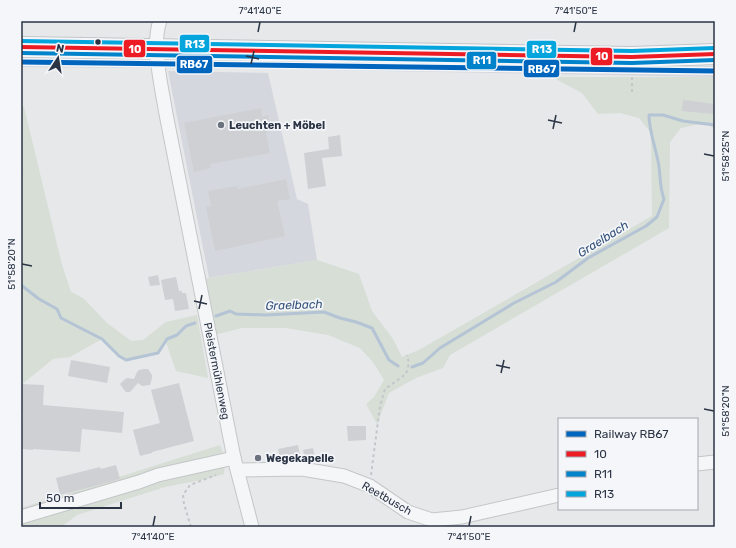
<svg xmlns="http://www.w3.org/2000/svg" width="736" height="548" font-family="Rubik,sans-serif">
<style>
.built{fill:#d4d7dd}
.green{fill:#d6ded6}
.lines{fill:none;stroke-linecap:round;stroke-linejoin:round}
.stream{stroke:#b4c4d5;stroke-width:3}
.building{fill:#ced0d3}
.minor-casing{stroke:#c4c6c8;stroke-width:15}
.primary-casing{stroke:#c2c5c8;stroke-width:22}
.path{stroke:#c5c6ca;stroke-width:2;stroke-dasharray:3 3;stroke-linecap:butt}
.minor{stroke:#f5f6f7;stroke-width:13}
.primary{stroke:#f8f8f8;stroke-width:20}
.bus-1-casing{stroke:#f4f6f9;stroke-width:7}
.bus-2-casing{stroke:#f4f6f9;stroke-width:7}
.bus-3-casing{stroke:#f4f6f9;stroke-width:7}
.bus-1{stroke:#ed1c24;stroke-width:4}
.bus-2{stroke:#0083ca;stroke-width:4}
.bus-3{stroke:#04a4dd;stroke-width:4}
.rail-1-casing{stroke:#f4f6f9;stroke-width:8}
.rail-1{stroke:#0065bd;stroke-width:5}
.ticks{fill:none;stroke:#2b3445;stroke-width:1.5}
.bus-dot{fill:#2b3445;stroke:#f4f6f9;stroke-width:1.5}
.poi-dot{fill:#6c737f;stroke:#f4f6f9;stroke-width:1.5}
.labels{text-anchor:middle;stroke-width:3.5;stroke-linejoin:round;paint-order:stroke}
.poi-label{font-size:11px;font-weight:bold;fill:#2b3445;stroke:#f4f6f9;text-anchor:start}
.street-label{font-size:11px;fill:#2b3445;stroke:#f4f6f9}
.water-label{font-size:12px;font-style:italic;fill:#34527a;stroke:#f4f6f9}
.line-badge{stroke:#f4f6f9;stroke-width:1.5}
.badge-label{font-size:11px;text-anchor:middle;font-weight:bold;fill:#fff}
.neatline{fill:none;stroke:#2b3445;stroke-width:1.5}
.ticks-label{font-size:10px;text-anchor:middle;fill:#2b3445}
</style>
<rect width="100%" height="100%" fill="#e6e8ea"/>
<g class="built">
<polygon points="21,57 683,66 715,66 715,77 268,69 21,67"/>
<polygon points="168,71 268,73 297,199 308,204 317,260 209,278"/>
</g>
<g class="green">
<polygon points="552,77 715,77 715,129 705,123 681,128 670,142 669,228 450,355 443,368 416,378 389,393 377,424 366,404 374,397 384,380 373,362 360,348 328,335 286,328 242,328 210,336 199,280 317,260 359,274 372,311 393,339 402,357 419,350 652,216 651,133 639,118 620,113 598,114 582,93"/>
<polygon points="21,107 24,107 62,265 71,292 83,298 107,323 131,341 143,340 166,322 197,315 208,378 176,371 166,342 158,353 126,360 119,356 102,339 70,357 53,359 21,385"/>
<polygon points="220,445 225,459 224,474 206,479 165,487 77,515 61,527 21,527 21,508"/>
</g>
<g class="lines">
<g class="stream">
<polyline points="21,170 21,176"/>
<polyline points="21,285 39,299 57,309 61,318 102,339 119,356 126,360 158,353 167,339 177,335 186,326 195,323"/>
<polyline points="216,316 230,311 236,314 266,315 324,312 340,318 356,322 372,328 389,360 398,366"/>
<path d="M412,367L423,363L440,348L514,303L556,282L588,258L646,226L657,217L664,199C659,186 661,174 658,161C655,146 649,130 649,115H663L683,121L715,125"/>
</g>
</g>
<g class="building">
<polygon points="683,100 715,104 715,114 682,111"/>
<polygon points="261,108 262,117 268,115 271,130 267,131 267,133 266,133 270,153 210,164 211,168 194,172 184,123"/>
<polygon points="340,135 342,156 322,158 326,186 308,189 304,153 329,149 328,137"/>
<polygon points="286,179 290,199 277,201 285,236 215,251 206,207 211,206 208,191 237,186 238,189"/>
<polygon points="158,275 160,285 150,286 148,277"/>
<polygon points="176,277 179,291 182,291 182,293 186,293 189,309 175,311 173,299 165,300 161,280"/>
<polygon points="71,360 110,367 107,383 68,376"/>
<polygon points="144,369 148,369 152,375 152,378 150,385 142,386 138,383 130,392 126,392 124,390 120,384 124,380 127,378 134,379 137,372 139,370"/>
<polygon points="179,383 194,441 152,452 152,453 140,456 133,430 160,423 151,390"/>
<polygon points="21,384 44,385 43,405 124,412 122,433 82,429 80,452 33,449 33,450 22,449 22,448 21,448 21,436 23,411 21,411"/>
<polygon points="347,426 366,426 366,440 348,441"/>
<polygon points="298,445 300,456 280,460 278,449"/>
<polygon points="313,448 315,458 305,460 303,450"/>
<polygon points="116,465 120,479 60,495 56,478 100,467 101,469"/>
</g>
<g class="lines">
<defs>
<g id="minor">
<path d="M160,21C151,44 162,89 166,114L234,458L252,527"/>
<polyline points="697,464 715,462"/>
<polyline points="238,470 302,469 344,476 370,486 408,512 432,520 462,517 559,495"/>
<polyline points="21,517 139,482 158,475 234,458"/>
</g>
<polyline id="primary" points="21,47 632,57 715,54"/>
</defs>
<use href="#minor" class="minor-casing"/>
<use href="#primary" class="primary-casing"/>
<g class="path">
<polyline points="632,92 632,72"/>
<polyline points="371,475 380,406 385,389 406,374 409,363 407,355"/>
<polyline points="191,527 184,504 183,495 190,485 216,475"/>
</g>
<use href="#minor" class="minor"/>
<use href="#primary" class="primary"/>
<defs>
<polyline id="bus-1" points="21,47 632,57 715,54"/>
<polyline id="bus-2" points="21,53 632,63 715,60"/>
<polyline id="bus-3" points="21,41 632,51 715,48"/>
</defs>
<use href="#bus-1" class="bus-1-casing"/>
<use href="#bus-2" class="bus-2-casing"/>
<use href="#bus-3" class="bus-3-casing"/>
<use href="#bus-1" class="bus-1"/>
<use href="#bus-2" class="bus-2"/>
<use href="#bus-3" class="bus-3"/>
<defs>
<polyline id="rail-1" points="21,62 715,71"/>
</defs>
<use href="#rail-1" class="rail-1-casing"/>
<use href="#rail-1" class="rail-1"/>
</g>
<path class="ticks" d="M258,32L260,22M574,32L576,22M246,56L259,59M251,64L254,51M548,120L562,123M553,129L556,115M704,154L714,156M22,264L32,266M194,301L207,304M199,309L202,295M496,365L510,368M501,373L504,360M704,409L714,411M153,526L155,516M469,526L471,516"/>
<circle class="bus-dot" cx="98" cy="42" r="3.5"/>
<g class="poi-dot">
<circle cx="221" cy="125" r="4"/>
<circle cx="258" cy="458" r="4"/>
</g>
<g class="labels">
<g class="poi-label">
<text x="229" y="129">Leuchten + Möbel</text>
<text x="266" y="462">Wegekapelle</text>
</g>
<g class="street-label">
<text transform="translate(217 371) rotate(79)" y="4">Pleistermühlenweg</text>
<text transform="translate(387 498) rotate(30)" y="4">Reetbusch</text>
</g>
<g class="water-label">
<text transform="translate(603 239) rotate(-32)" y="4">Graelbach</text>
<text transform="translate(294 305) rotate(-2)" y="4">Graelbach</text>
</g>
</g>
<g class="line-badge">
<rect x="179" y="34" width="31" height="19" rx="4" fill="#04a4dd"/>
<rect x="123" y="39" width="23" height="19" rx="4" fill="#ed1c24"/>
<rect x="526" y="40" width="31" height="19" rx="4" fill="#04a4dd"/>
<rect x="590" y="47" width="23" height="19" rx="4" fill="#ed1c24"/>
<rect x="466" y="51" width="31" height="19" rx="4" fill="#0083ca"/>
<rect x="176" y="55" width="37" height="19" rx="4" fill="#0065bd"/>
<rect x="523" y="59" width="37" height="19" rx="4" fill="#0065bd"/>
</g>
<g class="badge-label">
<text x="195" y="48">R13</text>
<text x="135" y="53">10</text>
<text x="542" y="53">R13</text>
<text x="602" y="60">10</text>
<text x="482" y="64">R11</text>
<text x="194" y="68">RB67</text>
<text x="542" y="73">RB67</text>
</g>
<rect width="736" height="548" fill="none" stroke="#f4f6f9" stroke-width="44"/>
<rect x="558" y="418" width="140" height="92" fill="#f4f6f9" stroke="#a4a8b1"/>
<rect x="566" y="431" width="20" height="6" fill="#0065bd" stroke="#a4a8b1"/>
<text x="594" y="438" font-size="12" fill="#2b3445">Railway RB67</text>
<rect x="566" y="451" width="20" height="6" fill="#ed1c24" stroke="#a4a8b1"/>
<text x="594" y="458" font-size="12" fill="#2b3445">10</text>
<rect x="566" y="471" width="20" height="6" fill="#0083ca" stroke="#a4a8b1"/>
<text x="594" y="478" font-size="12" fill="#2b3445">R11</text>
<rect x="566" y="491" width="20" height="6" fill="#04a4dd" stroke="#a4a8b1"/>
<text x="594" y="498" font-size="12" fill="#2b3445">R13</text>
<g transform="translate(58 58) rotate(12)" stroke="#f4f6f9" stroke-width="3" paint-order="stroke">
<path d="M0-3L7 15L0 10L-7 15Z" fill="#2b3445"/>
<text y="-6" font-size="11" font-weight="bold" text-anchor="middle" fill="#2b3445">N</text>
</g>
<path d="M40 502v6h81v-6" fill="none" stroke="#2b3445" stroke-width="2"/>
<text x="46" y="502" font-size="12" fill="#2b3445" stroke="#f4f6f9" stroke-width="3" paint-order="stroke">50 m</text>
<rect x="22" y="22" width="692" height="504" class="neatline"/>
<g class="ticks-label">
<text x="260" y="14">7°41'40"E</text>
<text x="576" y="14">7°41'50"E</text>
<text transform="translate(725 156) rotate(-90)" y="4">51°58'25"N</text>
<text transform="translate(11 264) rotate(-90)" y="4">51°58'20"N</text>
<text transform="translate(725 411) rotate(-90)" y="4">51°58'20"N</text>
<text x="153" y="540">7°41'40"E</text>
<text x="469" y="540">7°41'50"E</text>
</g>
</svg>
